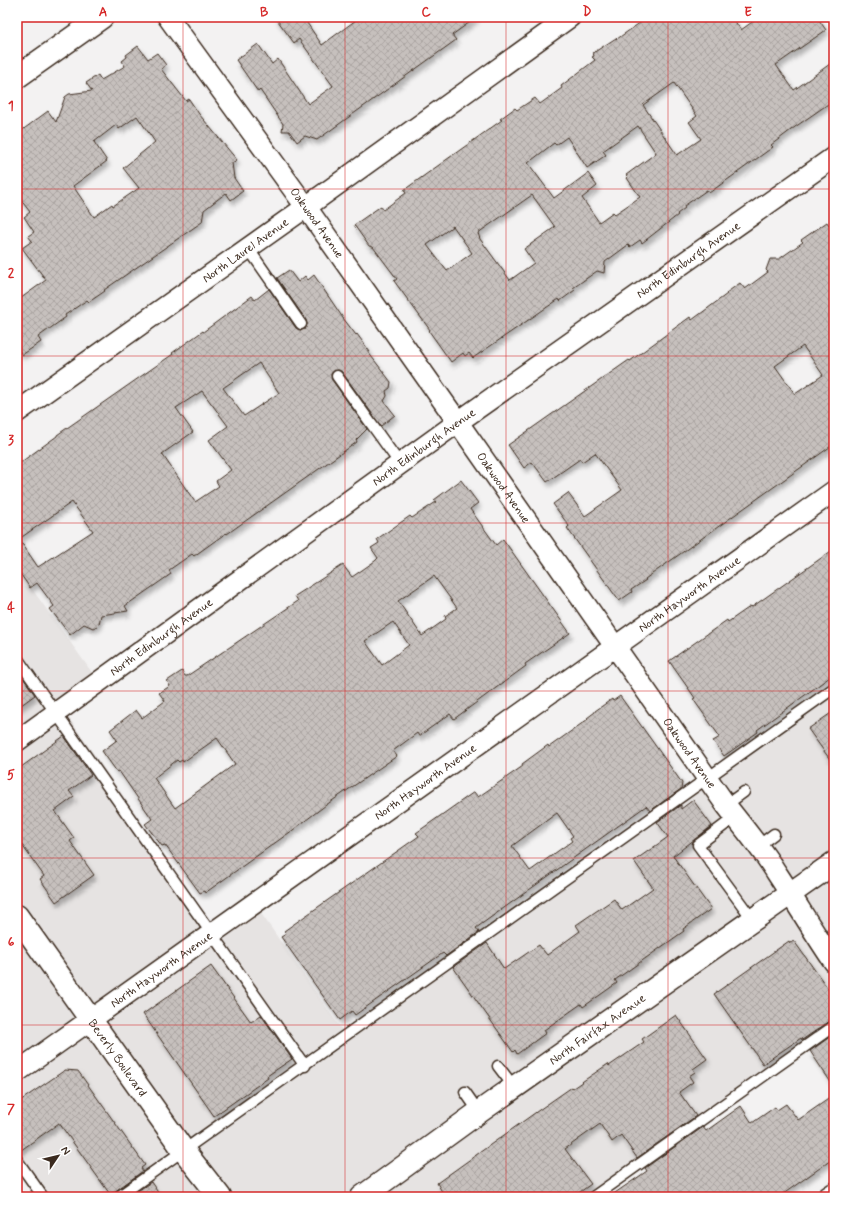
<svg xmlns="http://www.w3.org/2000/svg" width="851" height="1214" font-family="Mynerve,sans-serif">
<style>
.built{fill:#e6e3e2}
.building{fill:url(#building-cross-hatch);stroke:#3b2a1e;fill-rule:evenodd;filter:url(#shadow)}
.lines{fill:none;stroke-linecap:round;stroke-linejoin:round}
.lane-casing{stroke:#3b2a1e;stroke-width:13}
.street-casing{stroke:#3b2a1e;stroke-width:23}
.secondary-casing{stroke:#3b2a1e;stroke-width:25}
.lane{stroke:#fff;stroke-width:10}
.street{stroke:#fff;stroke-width:20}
.secondary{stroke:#fff;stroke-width:22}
.grid{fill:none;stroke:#d62828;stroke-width:1;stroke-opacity:0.55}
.labels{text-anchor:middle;stroke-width:3.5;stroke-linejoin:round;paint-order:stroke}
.street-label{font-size:12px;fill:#3b2a1e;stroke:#fff}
.neatline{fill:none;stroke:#d62828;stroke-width:1.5}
.grid-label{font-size:13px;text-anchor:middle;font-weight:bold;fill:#d62828}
</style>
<defs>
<pattern id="building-cross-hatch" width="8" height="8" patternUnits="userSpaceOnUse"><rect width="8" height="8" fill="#c6c0bd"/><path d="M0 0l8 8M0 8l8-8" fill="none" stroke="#aba5a2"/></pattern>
<filter id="shadow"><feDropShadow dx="2.5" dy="4.5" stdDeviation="2" flood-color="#0004"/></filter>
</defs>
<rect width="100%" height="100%" fill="#f3f2f2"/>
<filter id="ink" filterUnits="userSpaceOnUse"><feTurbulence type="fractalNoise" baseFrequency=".025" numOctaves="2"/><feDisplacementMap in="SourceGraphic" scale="8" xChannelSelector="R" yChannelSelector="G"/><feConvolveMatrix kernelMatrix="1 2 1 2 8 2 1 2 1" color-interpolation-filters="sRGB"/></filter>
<g filter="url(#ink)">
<polygon class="built" points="17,568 96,678 60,705 218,932 256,906 344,1033 834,686 834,1029 593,1197 42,1197 17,1162"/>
<g class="building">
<polygon points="275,17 303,17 322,45 360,17 477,17 452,35 456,40 317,140 305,136 297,142 289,131 282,131 283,124 260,90 258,92 236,60 258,44 272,64 278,59 308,104 333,86 299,39 294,43"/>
<path d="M648,17H732L741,30L759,17H817L826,30L776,65L794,90L834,61V100L795,127L771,145L773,147L716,188L709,193L707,190L684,206L685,208L677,214L678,215L642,243L640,240L630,247L628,245L605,262L604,273L597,271L573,288L575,290L560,301L559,299L473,358L469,353L465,356L463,353L451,362L429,331L430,330L394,281L397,279L373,247L369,246L354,225L381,206L383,210L406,193L404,190L502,120L500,119L515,108L517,110L535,98L540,104L562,88L561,86L595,60L592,57L594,56L593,53L616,38L617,39ZM674,83L697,116L689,122L701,139L677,155L643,105ZM638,126L656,153L626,175L628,177L627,178L640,197L615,214L613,212L599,222L582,198L597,186L588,173L554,198L528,163L554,143L556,145L567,137L587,168L606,155L603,151ZM532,195L555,227L524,249L534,263L510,280L480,239L478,233ZM453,226L472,253L447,271L427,245Z"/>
<path d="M138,46L148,59L157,53L166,65L161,69L186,101L189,99L199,114L237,160L232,163L234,178L243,191L231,200L226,193L204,210L202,222L104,290L105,291L89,302L87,300L65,315L66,317L38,337L41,342L22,355L17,347V301L46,280L22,248L32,241L28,236L34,232L24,217L30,212L17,195V134L48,111L56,122L65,97L69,94L92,91L86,83L98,75L101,80L125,66L122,61L127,57L126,55ZM137,116L155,142L123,168L139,188L113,206L112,204L94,217L73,186L107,161L94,142L116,125L119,129Z"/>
<path d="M834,221V444L645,579L646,580L631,590L632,592L619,601L567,528L569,526L553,504L568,493L585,516L622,490L595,453L582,462L580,459L547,482L532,462L524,468L508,445L629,360L630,361L690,317L692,320L727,294L726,293L740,283L745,289L768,272L766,270L770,259H779L803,242L801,240L827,222L829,225ZM803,346L823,375L795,394L775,366Z"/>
<path d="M289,270L298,282L305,276L308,280L314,275L343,318L356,335L357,334L370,352H368L391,382L390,388L386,391L387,396L384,401L395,415L381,426L342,372L339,370L334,371L331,374L332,380L367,429L356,440L357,442L227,534L226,533L194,556L192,554L169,570L171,574L125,606L128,611L101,615L99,624L97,626L93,628L84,624L70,635L50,609L54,606L37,583L30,588L17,569V465L57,436V435L173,354L172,353L203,331V332L252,296L255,300L269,289L296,328L301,330L305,329L307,324L306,320L277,278ZM259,363L279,393L244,416L223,388ZM202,391L228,426L209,440L231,470L216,481L219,486L195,502L162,454L193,432L176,408ZM72,502L93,531L38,567L19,539Z"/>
<path d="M461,480L478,503L470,509L496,545L503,539L570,633L525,664L526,666L500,685L454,719L450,714L419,736L417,733L393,751L397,756L326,805L293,830L205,893L204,891L200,893L165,845L162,846L145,824L152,819L119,771L117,772L102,751L117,740L110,730L136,710L142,718L165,701L159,693L170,686L167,681L182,671L185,676H187L298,601L295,596L343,565L352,577L375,561L378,558L371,548L379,543L377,539L410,516L412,518L436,502L434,500ZM434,576L457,608L445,616L446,619L422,636L398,601ZM393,622L409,645L382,665L365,641ZM217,738L235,764L175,808L154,778L177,760L179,762L182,760L183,762Z"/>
<polygon points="834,549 834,674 757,730 758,732 724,756 713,741 720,737 693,699 695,698 669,661 727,620 728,622 751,606 752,607"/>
<polygon points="17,669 35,695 17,708"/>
<path d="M620,696L682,783L681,789L650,811L646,806L476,928L479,932L446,956L443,953L355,1015L352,1011L340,1020L281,937L286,934L284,931L419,836L416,833L474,792L478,797L523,766L522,764L548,745L549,747L588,719L587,718L595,712V711L612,699L613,701ZM557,813L573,836L570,838L572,841L530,871L512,846Z"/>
<polygon points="834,711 834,765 808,729"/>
<polygon points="64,736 91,775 69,791 74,797 55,811 74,838 70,841 94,875 56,902 40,879 44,876 17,838 17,770"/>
<polygon points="693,800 712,826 673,856 711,909 683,929 684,931 615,980 617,983 583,1007 581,1004 544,1030 546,1033 517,1054 515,1050 513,1052 453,967 487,943 504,969 539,945 547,955 580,931 576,925 614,899 622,910 653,888 634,861 668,837 657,822 681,805 681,809"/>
<polygon points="789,941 790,943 794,941 834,997 834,1020 830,1021 802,1040 801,1038 763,1064 714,994"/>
<polygon points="211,966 251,1022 261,1015 292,1059 267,1076 268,1078 214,1116 143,1014"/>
<polygon points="676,1015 707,1059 693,1069 695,1072 689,1076 693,1082 679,1092 696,1116 637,1158 621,1135 612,1142 600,1124 565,1149 591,1184 573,1197 445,1197 437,1183 539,1110 572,1087 573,1088 608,1064 609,1066 644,1042 642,1039"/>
<polygon points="834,1034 834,1087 810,1051"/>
<polygon points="65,1070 78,1071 145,1165 141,1168 143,1171 114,1192 112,1197 59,1123 17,1153 17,1103"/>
<polygon points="834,1095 834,1158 779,1197 609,1197 647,1171 645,1168 703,1127 706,1131 741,1106 752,1123 775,1107 777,1110 786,1104 798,1120"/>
<polygon points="151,1182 161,1197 129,1197"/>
</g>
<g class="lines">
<defs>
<g id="lane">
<polyline points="248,248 301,324"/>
<polyline points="337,376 400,464"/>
<polyline points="17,658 305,1066"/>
<polyline points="726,805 744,792"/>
<polyline points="735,817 698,845 753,920"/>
<polyline points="758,846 774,834"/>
<polyline points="498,1066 514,1087"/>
<polyline points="465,1092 479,1112"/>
<polyline points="17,1160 43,1197"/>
<polyline points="118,1197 834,688"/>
<polyline points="593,1197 834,1026"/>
</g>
<g id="street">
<path id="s1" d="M168,17L306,207L450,411L726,805C743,827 761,848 776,872C796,902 814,933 834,962"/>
<path id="s2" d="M17,412L306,207L570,17"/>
<path id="s3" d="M17,741L458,422L834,157"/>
<path id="s4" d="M17,1072L834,491"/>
<polyline points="828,1197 834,1193"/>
</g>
<g id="secondary">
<polyline points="17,77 102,17"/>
<path id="s5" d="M17,916L184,1151L220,1197"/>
<path id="s6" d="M362,1197L479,1112L834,863"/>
</g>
</defs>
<use href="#lane" class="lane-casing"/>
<use href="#street" class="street-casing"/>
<use href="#secondary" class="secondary-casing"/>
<use href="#lane" class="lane"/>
<use href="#street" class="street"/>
<use href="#secondary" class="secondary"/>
</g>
</g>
<path class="grid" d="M183,17V1197M345,17V1197M506,17V1197M668,17V1197M17,189H834M17,356H834M17,523H834M17,691H834M17,858H834M17,1025H834"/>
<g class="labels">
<g class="street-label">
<text dy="4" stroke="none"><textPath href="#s1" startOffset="254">Oakwood Avenue</textPath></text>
<text dy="4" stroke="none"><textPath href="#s2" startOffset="280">North Laurel Avenue</textPath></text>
<text dy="4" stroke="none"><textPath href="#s3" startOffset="826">North Edinburgh Avenue</textPath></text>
<text dy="4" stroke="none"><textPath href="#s3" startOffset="502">North Edinburgh Avenue</textPath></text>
<text dy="4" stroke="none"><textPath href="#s1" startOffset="578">Oakwood Avenue</textPath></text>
<text dy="4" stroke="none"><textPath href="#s4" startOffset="825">North Hayworth Avenue</textPath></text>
<text dy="4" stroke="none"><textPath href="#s3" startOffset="178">North Edinburgh Avenue</textPath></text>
<text dy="4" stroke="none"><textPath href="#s1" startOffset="902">Oakwood Avenue</textPath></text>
<text dy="4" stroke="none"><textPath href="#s4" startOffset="501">North Hayworth Avenue</textPath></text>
<text dy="4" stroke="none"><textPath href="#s4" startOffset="177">North Hayworth Avenue</textPath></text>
<text dy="4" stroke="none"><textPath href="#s6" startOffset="289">North Fairfax Avenue</textPath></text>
<text dy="4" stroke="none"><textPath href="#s5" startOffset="174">Beverly Boulevard</textPath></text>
</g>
</g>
<rect width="851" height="1214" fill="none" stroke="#fff" stroke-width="44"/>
<g transform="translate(58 1156) rotate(55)" stroke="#ffffff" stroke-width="3" paint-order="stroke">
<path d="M0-3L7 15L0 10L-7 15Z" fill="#3b2a1e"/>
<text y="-6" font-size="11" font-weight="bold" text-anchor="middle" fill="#3b2a1e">N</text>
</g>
<rect x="22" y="22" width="807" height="1170" class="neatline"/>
<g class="grid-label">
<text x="103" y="16">A</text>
<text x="264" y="16">B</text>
<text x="426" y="16">C</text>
<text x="587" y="16">D</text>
<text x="748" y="16">E</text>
<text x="11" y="110">1</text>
<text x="11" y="277">2</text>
<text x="11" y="444">3</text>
<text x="11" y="612">4</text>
<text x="11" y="779">5</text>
<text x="11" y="946">6</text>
<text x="11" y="1113">7</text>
</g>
</svg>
